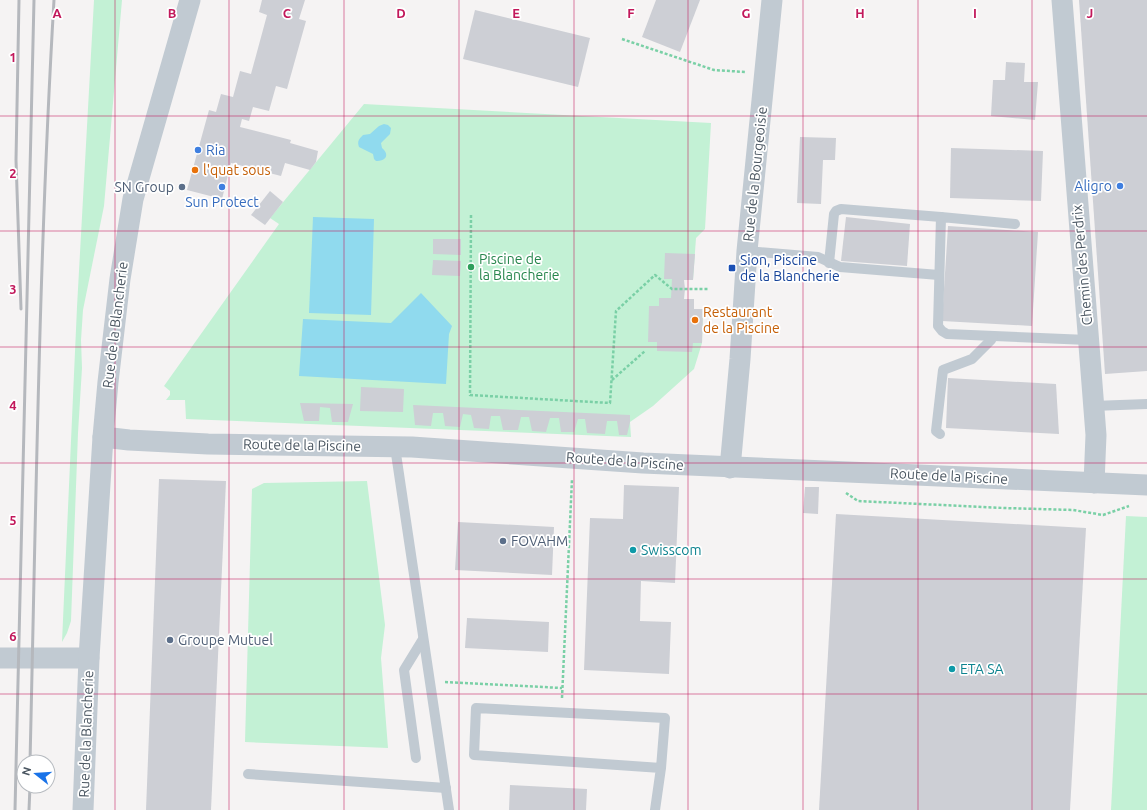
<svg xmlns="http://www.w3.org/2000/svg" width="1147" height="810" font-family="Ubuntu,sans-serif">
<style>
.green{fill:#c3f1d5}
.water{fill:#90daee}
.building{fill:#cdcfd5}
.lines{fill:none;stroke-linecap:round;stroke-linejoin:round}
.path{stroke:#7ad0a6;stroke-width:2.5;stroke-dasharray:3 2;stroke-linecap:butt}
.service{stroke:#c1cad2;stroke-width:10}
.minor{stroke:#c1cad2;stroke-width:21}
.rail{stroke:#b5b8bd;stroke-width:3}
.grid{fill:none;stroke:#c2185b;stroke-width:1;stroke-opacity:0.55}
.shop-dot{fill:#3f7fe0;stroke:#fff;stroke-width:1.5}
.food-dot{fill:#e8710a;stroke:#fff;stroke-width:1.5}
.service-dot{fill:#5c6f8a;stroke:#fff;stroke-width:1.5}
.leisure-dot{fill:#2e9e5b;stroke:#fff;stroke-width:1.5}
.transit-dot{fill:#1a4fb4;stroke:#fff;stroke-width:1.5}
.culture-dot{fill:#0f9aa8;stroke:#fff;stroke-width:1.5}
.labels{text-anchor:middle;stroke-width:3.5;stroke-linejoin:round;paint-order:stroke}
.shop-label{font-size:14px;fill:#366cbe;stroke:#fff;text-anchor:start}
.food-label{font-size:14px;fill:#c56008;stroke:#fff;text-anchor:start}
.street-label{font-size:14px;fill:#4a5661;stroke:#fff}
.service-label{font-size:14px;fill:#4e5e75;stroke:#fff;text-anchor:start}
.leisure-label{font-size:14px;fill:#27864d;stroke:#fff;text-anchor:start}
.transit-label{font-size:14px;fill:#164399;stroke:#fff;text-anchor:start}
.culture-label{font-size:14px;fill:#0d838f;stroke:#fff;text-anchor:start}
.grid-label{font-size:13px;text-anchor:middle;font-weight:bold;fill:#c2185b;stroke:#fff;stroke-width:3.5;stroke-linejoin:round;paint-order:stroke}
</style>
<rect width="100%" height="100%" fill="#f5f3f3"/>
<g class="green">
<polygon points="94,0 122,0 104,206 83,310 81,340 82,368 78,433 71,621 67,633 62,642 77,307"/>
<polygon points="364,104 711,123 705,229 696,238 693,280 684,280 684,299 694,299 694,309 703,309 702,343 694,369 653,406 630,422 631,437 186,419 185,400 166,400 170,395 170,391 164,386 279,224 270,218"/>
<polygon points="367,481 385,625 381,658 388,748 245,742 252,489 264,483"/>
<polygon points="1126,516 1147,517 1147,810 1111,810"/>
</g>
<g class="water">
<path d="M384,124L388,125L391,128L390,134L381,143L382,148C390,155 386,161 376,161L374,159L373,154L359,147C357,141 359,139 363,135L370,134L379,126Z"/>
<polygon points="313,217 374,219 371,315 309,313"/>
<polygon points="421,293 452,326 449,334 446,384 299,376 303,319 391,323"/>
</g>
<g class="building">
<polygon points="262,0 305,0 299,19 306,21 287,89 276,86 269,111 253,107 249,121 242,119 240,127 291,140 290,143 318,151 316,162 310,170 285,163 281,176 231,163 222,199 187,190 209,110 216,112 221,94 233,97 240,71 251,74 267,15 259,12"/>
<polygon points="656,0 700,0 680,52 642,37"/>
<polygon points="1079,0 1147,0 1147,371 1105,374"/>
<polygon points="475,10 590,38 578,87 463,59"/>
<polygon points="1006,62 1025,63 1024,82 1038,82 1035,120 991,116 993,80 1005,80"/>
<polygon points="800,137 836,138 835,160 823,160 821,204 797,203"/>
<polygon points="951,148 1043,151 1041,201 950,198"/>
<polygon points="270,191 283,202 265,225 251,215"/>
<polygon points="846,217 910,224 907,266 841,261"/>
<polygon points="948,226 1038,232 1032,326 942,321"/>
<polygon points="433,239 461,239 461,255 433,254"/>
<polygon points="665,253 695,254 693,280 684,280 685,289 684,299 694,299 694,309 703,309 702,343 693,343 692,352 657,351 657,342 648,342 649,306 659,306 659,298 671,298 672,279 664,279"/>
<polygon points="433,260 461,261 460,276 432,275"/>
<polygon points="948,378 1056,384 1059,434 946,428"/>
<polygon points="361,387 404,389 403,412 360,411"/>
<polygon points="300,403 353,404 348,422 332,422 330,408 320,407 319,421 304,421"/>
<polygon points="413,405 630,415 630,422 627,435 619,435 617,421 607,421 605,434 587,433 585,419 578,419 574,432 561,432 559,418 550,418 546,432 532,431 529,417 521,417 518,430 503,430 500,416 491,416 489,429 474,428 471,415 463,414 460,427 445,426 443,413 433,413 431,426 415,425"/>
<polygon points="159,479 226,481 211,810 146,810"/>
<polygon points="624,485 679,487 675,583 641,581 640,621 671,622 669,674 584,670 590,518 623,519"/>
<polygon points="805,487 819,487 818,514 803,513"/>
<polygon points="836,514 1086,528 1070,810 819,810"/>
<polygon points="458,522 554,527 552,575 455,570"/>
<polygon points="467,618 549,622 548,652 465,648"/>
<polygon points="510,785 587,789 586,810 509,810"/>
</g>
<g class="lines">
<g class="path">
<polyline points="622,39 714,70 745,72"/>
<polyline points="471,215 470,395 610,403 616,311 655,275 672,289 709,289"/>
<polyline points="612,380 645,351"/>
<polyline points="846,493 858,501 1004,508 1073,510 1103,515 1129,506"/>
<polyline points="445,682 562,688"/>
<polyline points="562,698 572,479"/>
</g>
<g class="service">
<polyline points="1015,224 941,217 938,326 942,331 947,334 1088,340"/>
<polyline points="747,251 818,257 840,267 939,275"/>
<polyline points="829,263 834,214 836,211 841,209 941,217"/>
<polyline points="1093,406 1147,404"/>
<polyline points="940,434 936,431 943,370 972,359 991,340 993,336"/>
<polyline points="395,447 449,810"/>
<polyline points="416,758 404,670 423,639"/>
<polyline points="248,774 446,788"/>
<polyline points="655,810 661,768 665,718 476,708 474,755 661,768"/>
</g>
<g class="minor">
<polyline points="1062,0 1096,435 1094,483"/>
<polyline points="103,437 129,440 208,444 412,447 643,463 1147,485"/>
<polyline points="730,468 740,359 747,251 772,0"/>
<polyline points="0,658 89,658"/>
<polyline points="83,810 89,658 103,437 108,382 120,279 133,199 190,0"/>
</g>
<g class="rail">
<polyline points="19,0 16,160 21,309"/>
<path d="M30,762C36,508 39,254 54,0"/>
<polyline points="15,810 34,0"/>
<polyline points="29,810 30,786"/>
</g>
</g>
<path class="grid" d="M115,0V810M229,0V810M344,0V810M459,0V810M574,0V810M688,0V810M803,0V810M918,0V810M1032,0V810M0,116H1147M0,231H1147M0,347H1147M0,463H1147M0,579H1147M0,694H1147"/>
<g class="shop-dot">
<circle cx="198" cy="150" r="4"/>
<circle cx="1120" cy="186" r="4"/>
<circle cx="222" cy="187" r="4"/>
</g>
<g class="food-dot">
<circle cx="195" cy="170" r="4"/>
<circle cx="695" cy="320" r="4"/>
</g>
<g class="service-dot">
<circle cx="182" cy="187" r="4"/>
<circle cx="503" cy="541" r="4"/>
<circle cx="170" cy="640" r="4"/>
</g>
<circle class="leisure-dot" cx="471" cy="267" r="4"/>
<rect class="transit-dot" x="728" y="264" width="8" height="8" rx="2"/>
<g class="culture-dot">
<circle cx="633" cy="550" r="4"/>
<circle cx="952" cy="669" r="4"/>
</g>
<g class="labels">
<g class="shop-label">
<text x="206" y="155">Ria</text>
<text x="1112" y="191" text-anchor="end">Aligro</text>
<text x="222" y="207" text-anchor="middle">Sun Protect</text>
</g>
<g class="food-label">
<text x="203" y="175">l'quat sous</text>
<text x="703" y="317">Restaurant<tspan x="703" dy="16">de la Piscine</tspan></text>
</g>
<g class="street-label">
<text transform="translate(755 174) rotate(-84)" y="5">Rue de la Bourgeoisie</text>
<text transform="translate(1082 265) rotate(-95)" y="5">Chemin des Perdrix</text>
<text transform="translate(115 325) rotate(-83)" y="5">Rue de la Blancherie</text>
<text transform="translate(302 445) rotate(1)" y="5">Route de la Piscine</text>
<text transform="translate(625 461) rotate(4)" y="5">Route de la Piscine</text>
<text transform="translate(949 476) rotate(3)" y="5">Route de la Piscine</text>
<text transform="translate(86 734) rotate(-88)" y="5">Rue de la Blancherie</text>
</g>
<g class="service-label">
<text x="174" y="192" text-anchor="end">SN Group</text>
<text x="511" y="546">FOVAHM</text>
<text x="178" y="645">Groupe Mutuel</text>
</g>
<g class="leisure-label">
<text x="479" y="264">Piscine de<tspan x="479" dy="16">la Blancherie</tspan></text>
</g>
<g class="transit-label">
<text x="740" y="265">Sion, Piscine<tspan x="740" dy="16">de la Blancherie</tspan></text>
</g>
<g class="culture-label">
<text x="641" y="555">Swisscom</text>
<text x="960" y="674">ETA SA</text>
</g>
</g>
<g class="grid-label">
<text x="57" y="18">A</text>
<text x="172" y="18">B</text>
<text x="287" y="18">C</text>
<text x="401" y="18">D</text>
<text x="516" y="18">E</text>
<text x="631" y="18">F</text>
<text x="746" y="18">G</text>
<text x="860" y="18">H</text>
<text x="975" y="18">I</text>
<text x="1090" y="18">J</text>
<text x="13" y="62">1</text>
<text x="13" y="178">2</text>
<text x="13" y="294">3</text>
<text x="13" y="410">4</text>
<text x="13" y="525">5</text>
<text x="13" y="641">6</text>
</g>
<g transform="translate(36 774) rotate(287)"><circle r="19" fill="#ffffff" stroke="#b7bbc0"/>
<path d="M0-3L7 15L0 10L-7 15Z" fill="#1a73e8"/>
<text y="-6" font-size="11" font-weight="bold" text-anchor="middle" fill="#4a5661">N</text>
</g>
</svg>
